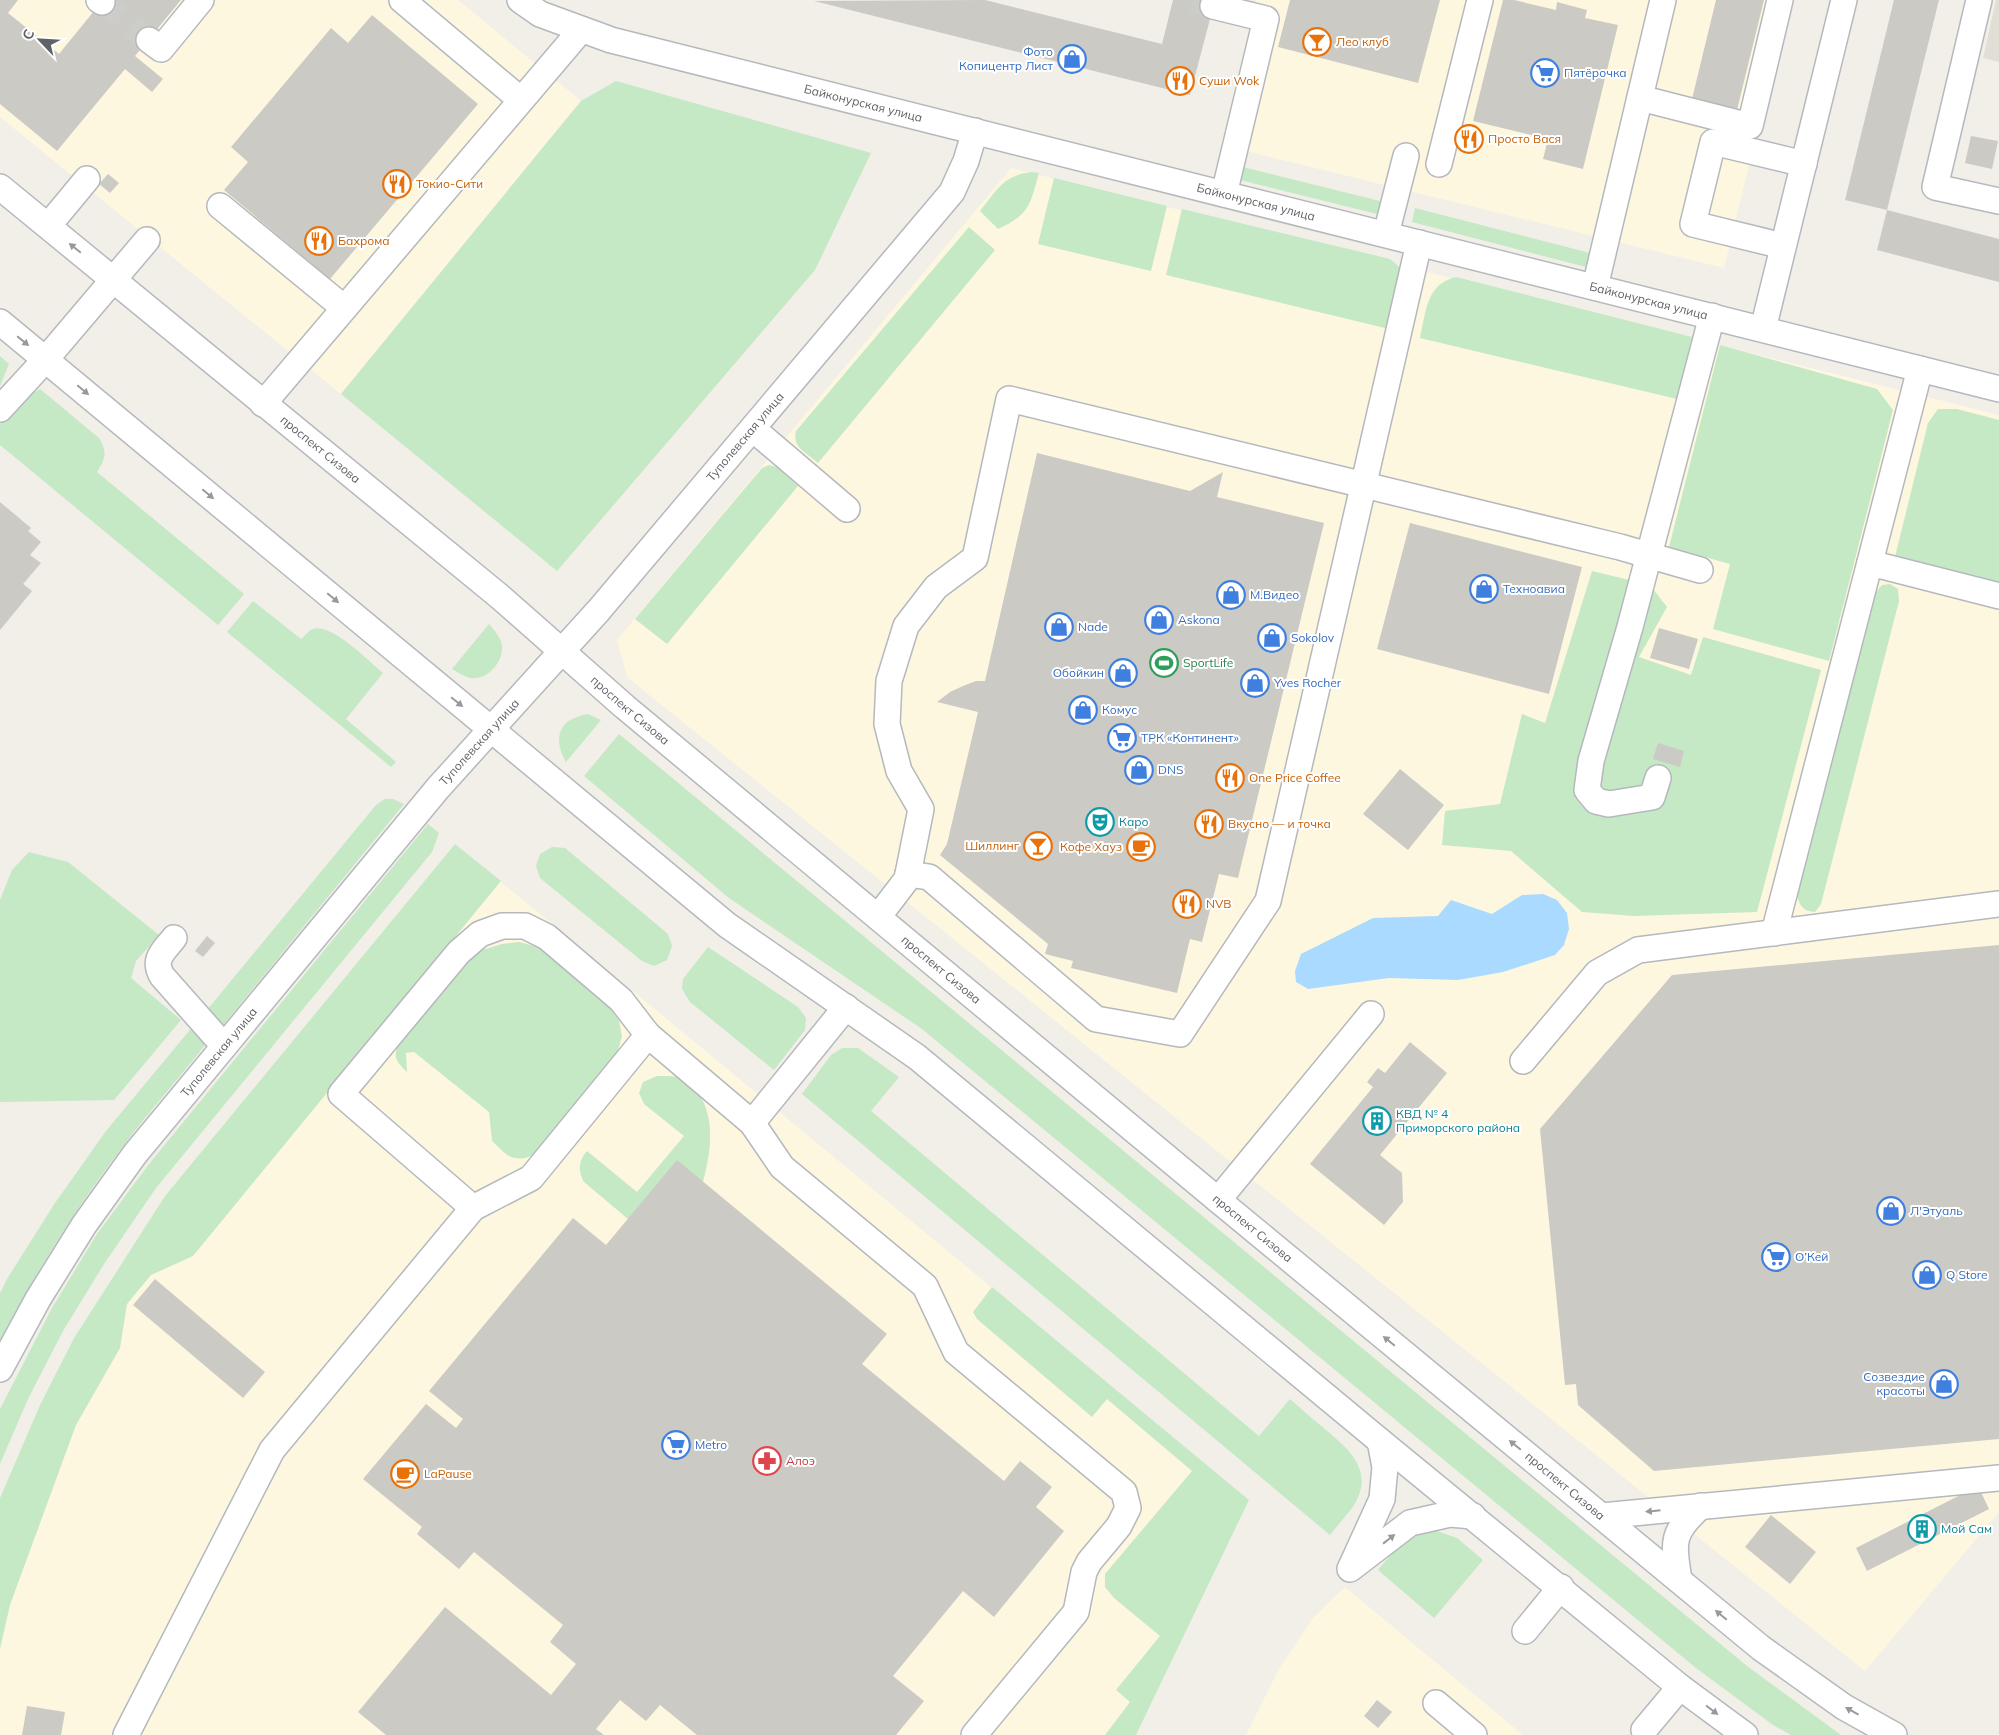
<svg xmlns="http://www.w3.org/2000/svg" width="1999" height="1735" font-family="Mulish,sans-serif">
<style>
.commercial{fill:#fef7e0}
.education{fill:#e1ded6}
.green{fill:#c5e8c5}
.water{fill:#aadaff}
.building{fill:#cccac5}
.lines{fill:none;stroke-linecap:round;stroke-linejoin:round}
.minor-tunnel{stroke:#ccccc8;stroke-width:25;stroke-dasharray:25 12;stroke-linecap:butt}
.minor-casing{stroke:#b5b8bc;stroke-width:28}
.minor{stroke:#fff;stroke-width:25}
.oneway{fill:#979a9d}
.labels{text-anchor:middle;stroke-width:4;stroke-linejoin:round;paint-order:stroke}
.food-label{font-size:12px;fill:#c56008;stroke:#fff;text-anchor:start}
.shop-label{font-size:12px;fill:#366cbe;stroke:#fff;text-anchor:start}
.street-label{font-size:12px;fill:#5f6368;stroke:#fff}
.leisure-label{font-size:12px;fill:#27864d;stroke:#fff;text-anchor:start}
.culture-label{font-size:12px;fill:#0d838f;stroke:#fff;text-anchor:start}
.health-label{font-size:12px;fill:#be3a42;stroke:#fff;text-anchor:start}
</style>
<rect width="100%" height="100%" fill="#f1efe8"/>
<g class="commercial">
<polygon points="0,0 458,0 581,101 341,394 0,117"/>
<polygon points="1256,0 1789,0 1724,268 1221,145"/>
<polygon points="1011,168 1999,415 1999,1512 1865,1671 627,677 617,640"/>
<polygon points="455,844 1249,1500 1136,1735 0,1735 0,1498 40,1405 74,1338 165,1196"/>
<polygon points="1345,1587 1523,1735 1246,1735 1279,1669 1313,1618"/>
</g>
<polygon class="education" points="1996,0 1999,0 1999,62 1983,58"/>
<g class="green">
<polygon points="616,81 871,153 815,270 557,571 341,394 581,101"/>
<polygon points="1239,166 1384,202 1381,215 1236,179"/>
<path d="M1031,172L1039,173C1030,205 1030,214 998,229L980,211C997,190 1003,176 1031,172Z"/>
<polygon points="1054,178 1167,206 1151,271 1038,244"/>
<polygon points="1415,208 1590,253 1586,267 1412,222"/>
<polygon points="1182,209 1390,259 1402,269 1393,330 1166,275"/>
<path d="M969,227L995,250L818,463C806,452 792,448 796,431Z"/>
<path d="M1456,277L1692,337L1677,399L1420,338C1426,312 1426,284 1456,277Z"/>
<polygon points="1720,345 1877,389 1893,410 1829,661 1713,629 1730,564 1669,547"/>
<polygon points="0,356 9,364 0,386"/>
<path d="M40,389L99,438C108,452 105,459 97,472L244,594L218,625L0,445V424L18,402Z"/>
<polygon points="1938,409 1957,409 1999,420 1999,583 1895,557 1928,423"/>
<polygon points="769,465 777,467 798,486 667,644 635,619 762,468"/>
<polygon points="1592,571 1650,585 1667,607 1639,657 1691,675 1703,637 1821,670 1757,912 1634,916 1582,912 1511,851 1442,845 1445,811 1500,804 1522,714 1545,723"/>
<path d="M1890,584L1898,589L1899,601L1821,904L1815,912C1804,911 1800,907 1797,896L1875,593L1882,585Z"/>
<path d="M253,601L301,639C305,636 309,630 313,629C332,623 368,661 383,673L346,719L396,762L391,767L227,632Z"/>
<path d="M489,624C494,630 500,636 502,645C504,661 488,681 470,678C463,676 458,672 452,669Z"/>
<path d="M588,714L601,720L566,762C552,737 559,719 588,714Z"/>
<polygon points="619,734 1747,1666 1841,1735 1791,1735 1773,1725 1696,1668 922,1029 729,898 584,776"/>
<polygon points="385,799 393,799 404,804 224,1024 218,1023 207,1010 376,805"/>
<polygon points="428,824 439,833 432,852 156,1188 104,1264 63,1331 28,1399 0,1464 0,1409 52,1308 97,1234 149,1164"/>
<polygon points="455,844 501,881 193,1256 151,1275 127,1304 120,1348 76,1425 10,1605 0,1649 0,1498 40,1405 74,1338 165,1196"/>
<polygon points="552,847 565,848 668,934 672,946 667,960 654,966 642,961 540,878 536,866 540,854"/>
<polygon points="29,852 68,862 159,935 136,961 131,978 181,1020 114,1100 0,1102 0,900 12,870"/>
<path d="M519,942L539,947L610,1008L619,1021L622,1036L618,1050L609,1064L534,1155C512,1164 507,1155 492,1141L489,1112L414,1052L406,1053L407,1072C395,1060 393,1058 399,1041L465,962L482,950L502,944Z"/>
<polygon points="708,947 798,1007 806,1018 805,1030 774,1070 690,1002 682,989 683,979"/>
<path d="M194,1025L206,1044C179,1078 150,1110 124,1145C77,1206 36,1272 0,1341V1293L7,1279L55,1203L106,1131Z"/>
<path d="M842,1048H858L899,1077L871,1111L1259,1436L1290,1399C1302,1410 1314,1420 1326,1430C1351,1451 1376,1473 1352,1508C1345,1517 1337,1526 1330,1535L802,1094L831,1055Z"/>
<path d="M657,1076C668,1076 681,1075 691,1082C694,1084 696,1089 698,1092C716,1120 711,1151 703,1182L628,1219L584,1182C578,1171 578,1161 587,1151L637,1192L684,1136L644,1104L639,1093L643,1082Z"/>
<polygon points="992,1287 1249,1500 1136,1735 1105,1735 1130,1702 1116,1690 1160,1636 1114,1598 1105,1587 1105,1574 1192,1471 1107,1399 1092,1417 977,1319 973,1312"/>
<path d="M1437,1531L1457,1538L1483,1560L1434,1618L1378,1570C1399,1545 1403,1537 1437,1531Z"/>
</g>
<polygon class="water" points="1543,894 1557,900 1567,913 1569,929 1564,945 1555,955 1503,972 1458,980 1389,978 1308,989 1296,982 1295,971 1301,954 1373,918 1438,916 1451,900 1492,914 1522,895"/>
<g class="building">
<polygon points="0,0 18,0 8,13 59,54 103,0 181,0 135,56 163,79 152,92 125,69 57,151 0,104"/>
<polygon points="985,0 1162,44 1173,0 1215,0 1190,95 814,1"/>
<polygon points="1290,0 1440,0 1418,83 1278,47"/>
<polygon points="1503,0 1514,0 1556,10 1557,2 1587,10 1585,18 1618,25 1583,169 1543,159 1548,139 1473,121"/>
<polygon points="1716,0 1764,0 1736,114 1691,103"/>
<polygon points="1894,0 1939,0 1887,210 1845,200"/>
<polygon points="372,15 478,104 330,279 224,190 248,162 231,147 331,28 348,43"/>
<polygon points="1971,136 1998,141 1992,169 1965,163"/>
<polygon points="108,174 119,183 110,193 99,184"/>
<polygon points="1887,210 1999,239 1999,282 1877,250"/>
<polygon points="1037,453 1190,491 1223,472 1217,497 1324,523 1238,878 1219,874 1202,942 1190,939 1177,993 1071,968 1073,961 1045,954 1048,944 940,855 947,844 978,712 937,702 950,692 963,686 976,681 985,681"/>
<polygon points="0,502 31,528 28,531 41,542 30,555 41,563 23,584 32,591 0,630"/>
<polygon points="1410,523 1582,567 1549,694 1377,649"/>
<polygon points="1659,628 1698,639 1689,669 1650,658"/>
<polygon points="1658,743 1684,751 1680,767 1653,759"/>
<polygon points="1400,769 1444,805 1408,850 1363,814"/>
<polygon points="207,936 215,943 203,957 195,951"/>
<polygon points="1999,945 1999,1439 1654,1471 1578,1405 1576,1384 1565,1385 1540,1129 1672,975"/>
<polygon points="1410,1042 1447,1073 1380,1155 1402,1173 1403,1202 1384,1225 1310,1164 1373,1087 1367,1082 1378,1068 1385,1073"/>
<polygon points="677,1160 887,1334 862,1364 1004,1481 1020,1461 1052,1487 1036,1507 1064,1531 994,1617 963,1591 893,1676 924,1701 896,1735 697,1735 660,1705 646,1721 620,1700 596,1729 604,1735 386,1735 358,1712 445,1607 551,1695 576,1664 550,1642 563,1625 474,1552 459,1569 417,1534 422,1527 363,1479 426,1404 456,1428 463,1419 429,1391 573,1218 606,1245"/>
<polygon points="155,1279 265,1372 243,1398 133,1305"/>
<polygon points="1978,1486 1989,1509 1867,1571 1856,1548"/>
<polygon points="1771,1515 1816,1552 1790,1584 1745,1547"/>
<polygon points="1377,1700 1392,1712 1378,1728 1364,1716"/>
<polygon points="27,1706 65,1712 61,1735 22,1735"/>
</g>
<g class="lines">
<g class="minor-tunnel">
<polyline points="1192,0 1213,6"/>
<polyline points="102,2 149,40"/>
</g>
<defs>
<g id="minor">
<polyline points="99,0 102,2"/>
<polyline points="402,0 521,100"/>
<path id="s1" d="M520,0L540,14L611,40L1999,389"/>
<polyline points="1979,0 1935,187 1999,201"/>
<polyline points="1213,6 1266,19 1224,194"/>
<polyline points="149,40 161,49 201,0"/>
<polyline points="1640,98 1750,126 1780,0"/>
<polyline points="1439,164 1480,0"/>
<path id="s2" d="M0,187L499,596L625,707L1218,1200L1761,1648L1844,1707L1894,1735"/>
<polyline points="220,206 344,308"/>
<polyline points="48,226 87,179"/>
<polyline points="1386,234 1406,156"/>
<polyline points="1783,246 1693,224 1713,142 1804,164"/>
<polyline points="1595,287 1663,0"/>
<polyline points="0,322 727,925 917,1057 1380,1441 1680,1687 1745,1735"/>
<polyline points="1763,329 1844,0"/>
<polyline points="263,404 581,30"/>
<polyline points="0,409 46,359 147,240"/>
<polyline points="753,429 847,509"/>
<polyline points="1870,563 1999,596"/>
<polyline points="1658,778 1652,797 1609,804 1596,801 1587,790 1591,761 1630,627 1712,316"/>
<polyline points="908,874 929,877 1096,1019 1180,1034 1268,901 1419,243"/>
<polyline points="878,917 907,879 921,809 899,771 887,724 889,681 906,626 936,587 975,558 1009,399 1620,547 1700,570"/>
<polyline points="1774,933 1920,369"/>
<path d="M174,938C164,951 152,959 162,976L224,1046"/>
<polyline points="1523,1061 1597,973 1638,950 1999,904"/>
<polyline points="752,1123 782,1167 925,1286 956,1352 1124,1492 1128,1508 1119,1526 1089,1562 1084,1572 1076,1612 974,1735"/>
<polyline points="1218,1200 1371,1014"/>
<polyline points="473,1208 341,1094 459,952 480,934 502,926 525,926 547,937 621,1000 648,1035 752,1123 846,1007"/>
<path id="s3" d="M0,1369L38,1299L84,1225L135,1154L438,788L599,610L952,192L966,161L975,131"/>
<polyline points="1602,1516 1999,1478"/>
<polyline points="1351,1567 1382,1499 1385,1467 1380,1441"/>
<polyline points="1350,1569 1410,1523 1450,1514 1473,1516"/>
<path d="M1679,1580C1673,1541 1671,1533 1701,1506"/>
<polyline points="1525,1631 1561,1587"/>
<polyline points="1436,1703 1474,1735"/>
<polyline points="1644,1730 1680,1687"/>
<polyline points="126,1735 272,1450 473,1208 531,1178 648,1035"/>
</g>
</defs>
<use href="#minor" class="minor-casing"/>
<use href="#minor" class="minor"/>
</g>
<defs><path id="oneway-solid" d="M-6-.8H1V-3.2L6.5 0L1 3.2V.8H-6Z" transform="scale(1.25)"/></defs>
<g class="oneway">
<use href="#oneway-solid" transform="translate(75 248) rotate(-141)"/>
<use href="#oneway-solid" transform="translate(23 341) rotate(39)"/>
<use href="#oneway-solid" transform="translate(83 390) rotate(40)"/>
<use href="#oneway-solid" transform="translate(208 494) rotate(40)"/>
<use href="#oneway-solid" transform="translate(333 598) rotate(40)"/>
<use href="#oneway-solid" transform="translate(457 702) rotate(39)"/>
<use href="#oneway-solid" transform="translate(1389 1341) rotate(-141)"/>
<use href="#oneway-solid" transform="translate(1515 1445) rotate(-141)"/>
<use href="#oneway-solid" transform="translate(1653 1511) rotate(174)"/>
<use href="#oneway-solid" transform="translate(1389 1539) rotate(-38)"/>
<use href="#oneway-solid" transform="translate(1721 1615) rotate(-140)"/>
<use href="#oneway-solid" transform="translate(1712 1710) rotate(37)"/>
<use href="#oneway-solid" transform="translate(1852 1711) rotate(-151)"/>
</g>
<defs>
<symbol id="bar-ring" viewBox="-11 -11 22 22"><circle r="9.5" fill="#fff" stroke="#e8710a" stroke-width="1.5"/><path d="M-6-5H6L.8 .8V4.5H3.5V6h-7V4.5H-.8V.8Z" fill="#e8710a"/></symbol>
<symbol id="shop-ring" viewBox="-11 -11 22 22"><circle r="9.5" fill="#fff" stroke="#3f7fe0" stroke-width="1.5"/><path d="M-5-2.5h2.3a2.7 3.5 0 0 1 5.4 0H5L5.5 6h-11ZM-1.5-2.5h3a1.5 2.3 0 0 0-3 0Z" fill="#3f7fe0"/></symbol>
<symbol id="supermarket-ring" viewBox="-11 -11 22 22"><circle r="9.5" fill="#fff" stroke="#3f7fe0" stroke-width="1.5"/><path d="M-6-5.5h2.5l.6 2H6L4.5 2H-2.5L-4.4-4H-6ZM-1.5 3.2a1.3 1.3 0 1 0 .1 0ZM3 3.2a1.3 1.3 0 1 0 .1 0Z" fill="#3f7fe0"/></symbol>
<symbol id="restaurant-ring" viewBox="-11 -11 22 22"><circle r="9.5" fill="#fff" stroke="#e8710a" stroke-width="1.5"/><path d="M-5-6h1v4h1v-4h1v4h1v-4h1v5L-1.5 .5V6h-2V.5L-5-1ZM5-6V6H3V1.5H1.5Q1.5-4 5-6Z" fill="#e8710a"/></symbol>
<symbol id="stadium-ring" viewBox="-11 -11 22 22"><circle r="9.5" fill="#fff" stroke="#2e9e5b" stroke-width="1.5"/><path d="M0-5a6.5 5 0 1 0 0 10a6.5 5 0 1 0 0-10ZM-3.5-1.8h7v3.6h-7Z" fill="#2e9e5b"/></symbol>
<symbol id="theatre-ring" viewBox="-11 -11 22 22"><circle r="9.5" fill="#fff" stroke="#0f9aa8" stroke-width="1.5"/><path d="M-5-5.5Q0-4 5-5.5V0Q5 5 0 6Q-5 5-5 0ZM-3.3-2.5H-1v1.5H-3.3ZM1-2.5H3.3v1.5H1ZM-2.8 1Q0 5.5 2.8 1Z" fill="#0f9aa8"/></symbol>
<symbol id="cafe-ring" viewBox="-11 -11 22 22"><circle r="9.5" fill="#fff" stroke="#e8710a" stroke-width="1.5"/><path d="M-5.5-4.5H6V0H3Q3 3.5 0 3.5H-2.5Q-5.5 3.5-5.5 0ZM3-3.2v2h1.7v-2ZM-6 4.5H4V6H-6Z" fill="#e8710a"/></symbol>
<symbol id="building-ring" viewBox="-11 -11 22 22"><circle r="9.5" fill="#fff" stroke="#0f9aa8" stroke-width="1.5"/><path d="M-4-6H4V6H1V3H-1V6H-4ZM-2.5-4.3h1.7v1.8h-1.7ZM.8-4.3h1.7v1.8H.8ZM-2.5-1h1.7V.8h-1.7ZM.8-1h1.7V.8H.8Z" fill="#0f9aa8"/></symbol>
<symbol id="pharmacy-ring" viewBox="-11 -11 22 22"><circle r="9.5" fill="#fff" stroke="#e0444e" stroke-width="1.5"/><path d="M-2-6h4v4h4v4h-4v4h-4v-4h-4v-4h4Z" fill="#e0444e"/></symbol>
</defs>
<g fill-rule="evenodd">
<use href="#bar-ring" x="1301" y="26" width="32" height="32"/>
<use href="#shop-ring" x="1056" y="43" width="32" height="32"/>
<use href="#supermarket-ring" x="1529" y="57" width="32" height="32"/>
<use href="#restaurant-ring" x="1164" y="65" width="32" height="32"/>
<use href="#restaurant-ring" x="1453" y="123" width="32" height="32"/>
<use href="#restaurant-ring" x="381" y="168" width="32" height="32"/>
<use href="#restaurant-ring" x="303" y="225" width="32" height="32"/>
<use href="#shop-ring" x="1468" y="573" width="32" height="32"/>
<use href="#shop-ring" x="1215" y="579" width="32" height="32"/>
<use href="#shop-ring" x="1143" y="604" width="32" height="32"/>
<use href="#shop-ring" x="1043" y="611" width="32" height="32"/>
<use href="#shop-ring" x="1256" y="622" width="32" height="32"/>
<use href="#stadium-ring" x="1148" y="647" width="32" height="32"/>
<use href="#shop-ring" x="1107" y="657" width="32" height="32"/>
<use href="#shop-ring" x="1239" y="667" width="32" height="32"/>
<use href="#shop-ring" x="1067" y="694" width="32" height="32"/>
<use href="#supermarket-ring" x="1106" y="722" width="32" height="32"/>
<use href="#shop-ring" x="1123" y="754" width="32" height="32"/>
<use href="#restaurant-ring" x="1214" y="762" width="32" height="32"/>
<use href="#theatre-ring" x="1084" y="806" width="32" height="32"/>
<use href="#restaurant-ring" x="1193" y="808" width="32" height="32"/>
<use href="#bar-ring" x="1022" y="830" width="32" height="32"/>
<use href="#cafe-ring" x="1125" y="831" width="32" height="32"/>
<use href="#restaurant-ring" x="1171" y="888" width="32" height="32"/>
<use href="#building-ring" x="1361" y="1105" width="32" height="32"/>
<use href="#shop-ring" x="1875" y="1195" width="32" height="32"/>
<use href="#supermarket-ring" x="1760" y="1241" width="32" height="32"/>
<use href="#shop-ring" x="1911" y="1259" width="32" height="32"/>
<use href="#shop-ring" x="1928" y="1368" width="32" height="32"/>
<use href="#supermarket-ring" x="660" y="1429" width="32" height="32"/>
<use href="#pharmacy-ring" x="751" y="1445" width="32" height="32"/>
<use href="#cafe-ring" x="389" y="1458" width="32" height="32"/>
<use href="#building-ring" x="1906" y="1513" width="32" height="32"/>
</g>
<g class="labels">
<g class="food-label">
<text x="1336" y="46">Лео клуб</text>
<text x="1199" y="85">Суши Wok</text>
<text x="1488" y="143">Просто Вася</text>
<text x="416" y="188">Токио-Сити</text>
<text x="338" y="245">Бахрома</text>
<text x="1249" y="782">One Price Coffee</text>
<text x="1228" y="828">Вкусно — и точка</text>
<text x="1019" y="850" text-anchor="end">Шиллинг</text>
<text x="1122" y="851" text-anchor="end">Кофе Хауз</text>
<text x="1206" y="908">NVB</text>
<text x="424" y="1478">LaPause</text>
</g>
<g class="shop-label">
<text x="1053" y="56" text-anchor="end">Фото<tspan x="1053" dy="14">Копицентр Лист</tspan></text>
<text x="1564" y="77">Пятёрочка</text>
<text x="1503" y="593">Техноавиа</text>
<text x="1250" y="599">М.Видео</text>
<text x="1178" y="624">Askona</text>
<text x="1078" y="631">Nade</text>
<text x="1291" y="642">Sokolov</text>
<text x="1104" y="677" text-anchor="end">Обойкин</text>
<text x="1274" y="687">Yves Rocher</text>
<text x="1102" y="714">Комус</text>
<text x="1141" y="742">ТРК «Континент»</text>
<text x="1158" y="774">DNS</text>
<text x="1910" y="1215">Л'Этуаль</text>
<text x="1795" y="1261">О’Кей</text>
<text x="1946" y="1279">Q Store</text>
<text x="1925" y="1381" text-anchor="end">Созвездие<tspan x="1925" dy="14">красоты</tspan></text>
<text x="695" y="1449">Metro</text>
</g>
<g class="street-label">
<text dy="4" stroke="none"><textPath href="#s1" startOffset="360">Байконурская улица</textPath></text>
<text dy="4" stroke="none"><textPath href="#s1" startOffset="765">Байконурская улица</textPath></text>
<text dy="4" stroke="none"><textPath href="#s1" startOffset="1170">Байконурская улица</textPath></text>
<text dy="4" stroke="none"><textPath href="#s3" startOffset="1196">Туполевская улица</textPath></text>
<text dy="4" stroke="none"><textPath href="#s2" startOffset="414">проспект Сизова</textPath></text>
<text dy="4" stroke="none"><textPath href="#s2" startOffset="819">проспект Сизова</textPath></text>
<text dy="4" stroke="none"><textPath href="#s3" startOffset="791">Туполевская улица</textPath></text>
<text dy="4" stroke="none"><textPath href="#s2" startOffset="1224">проспект Сизова</textPath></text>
<text dy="4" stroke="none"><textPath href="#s3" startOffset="386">Туполевская улица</textPath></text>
<text dy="4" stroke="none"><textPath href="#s2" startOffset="1629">проспект Сизова</textPath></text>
<text dy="4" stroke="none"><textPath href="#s2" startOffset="2034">проспект Сизова</textPath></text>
</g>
<g class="leisure-label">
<text x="1183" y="667">SportLife</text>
</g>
<g class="culture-label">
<text x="1119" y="826">Каро</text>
<text x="1396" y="1118">КВД № 4<tspan x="1396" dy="14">Приморского района</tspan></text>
<text x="1941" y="1533">Мой Сам</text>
</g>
<g class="health-label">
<text x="786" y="1465">Алоэ</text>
</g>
</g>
<g transform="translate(40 40) rotate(295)" stroke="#ffffff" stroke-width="4" paint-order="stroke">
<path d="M0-4L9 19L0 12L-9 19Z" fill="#5f6368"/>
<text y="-8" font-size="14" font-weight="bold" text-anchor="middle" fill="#5f6368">С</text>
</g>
</svg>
